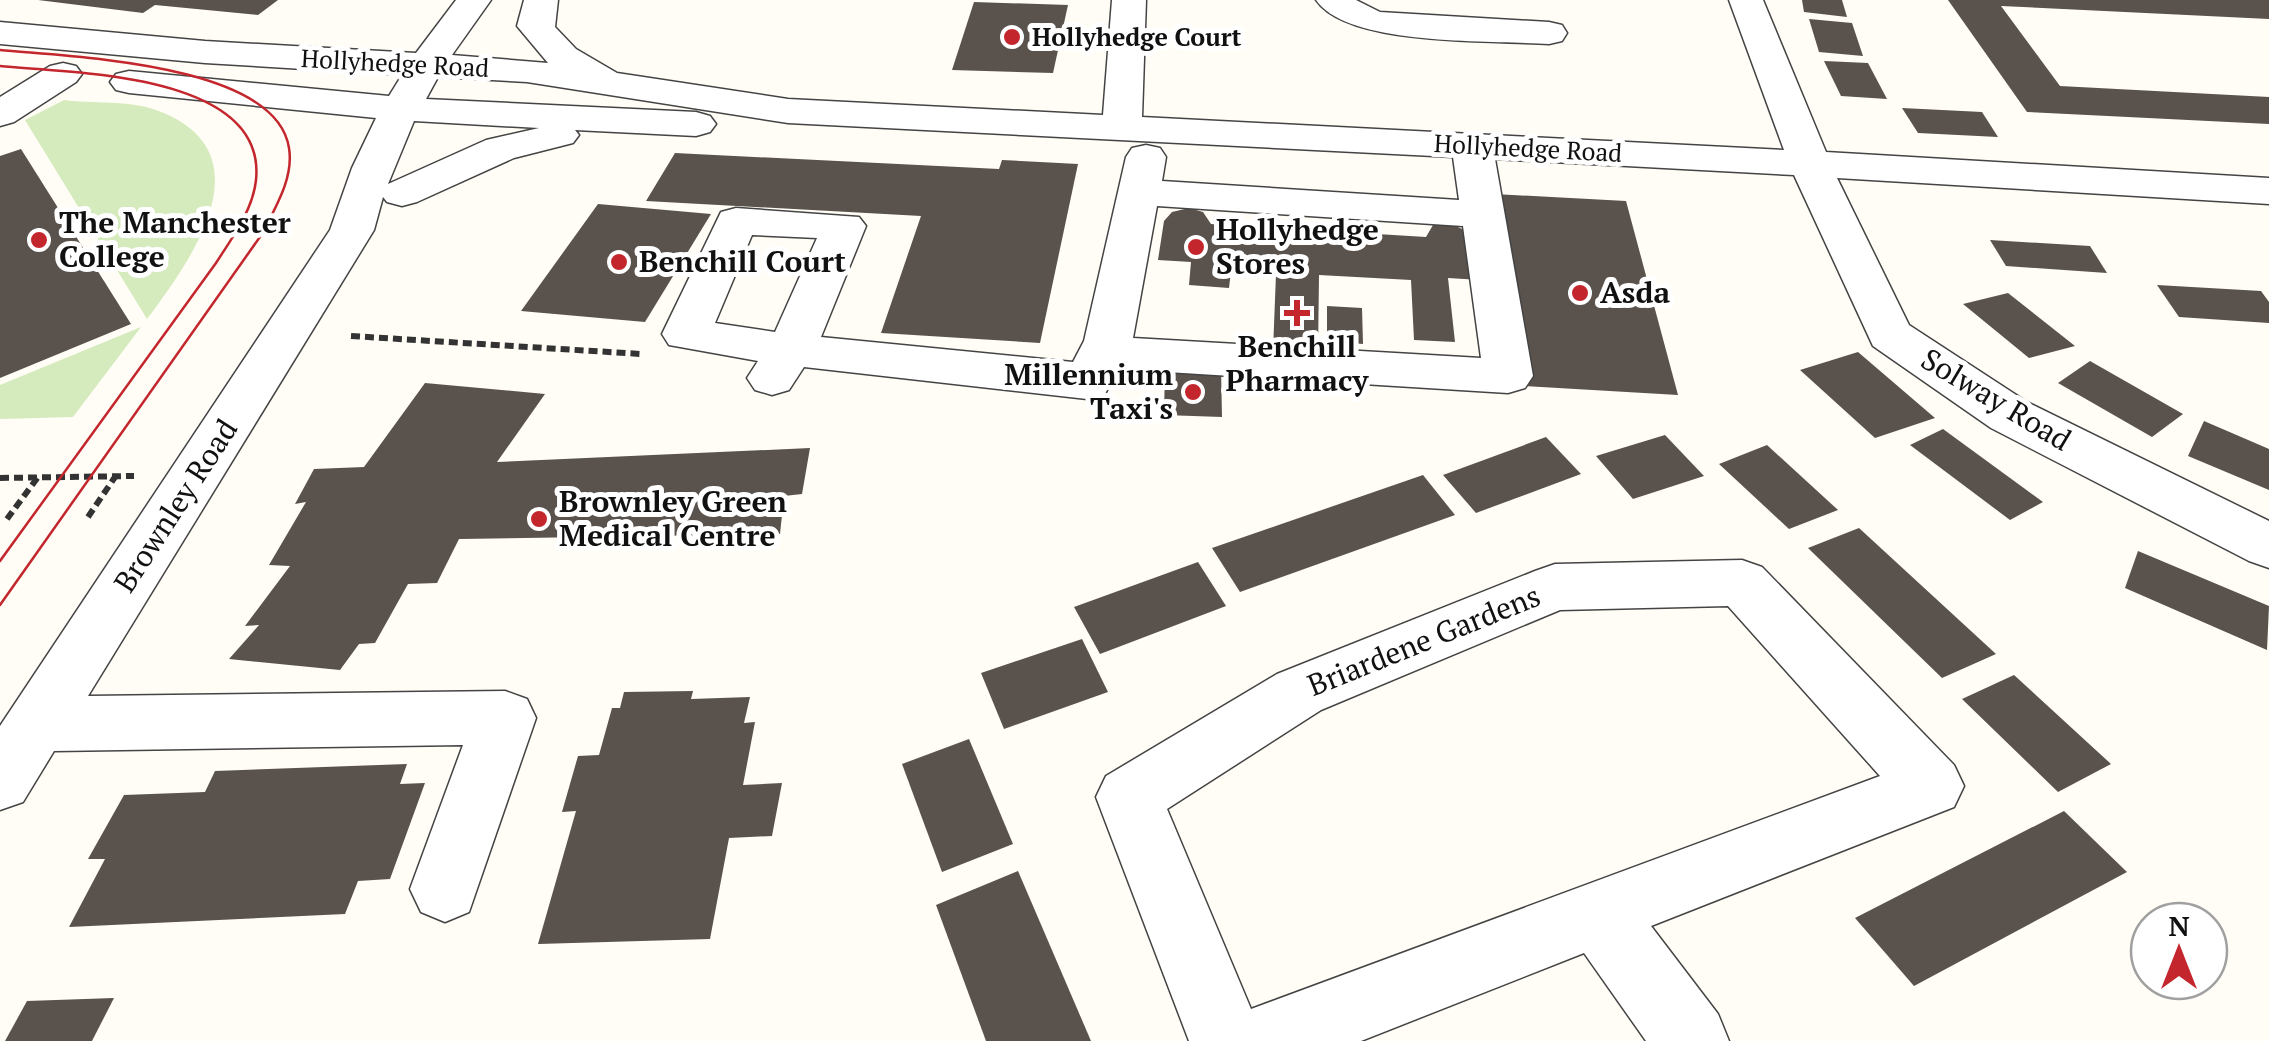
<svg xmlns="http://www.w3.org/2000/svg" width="2269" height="1041" font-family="'PT Serif',serif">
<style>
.green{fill:#d5ebbd}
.building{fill:#5a524d}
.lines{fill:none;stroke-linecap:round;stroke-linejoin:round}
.minor-casing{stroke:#444;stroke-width:3}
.path{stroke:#333;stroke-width:6;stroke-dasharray:9 5;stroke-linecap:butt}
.minor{fill:#fff;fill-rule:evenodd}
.tram{stroke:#c4262e;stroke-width:2.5}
.poi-dot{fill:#c4262e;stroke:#fff;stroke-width:4}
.labels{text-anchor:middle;stroke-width:10;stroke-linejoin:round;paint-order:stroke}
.far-poi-label{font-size:25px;font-weight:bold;fill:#111;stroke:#fff;text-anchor:start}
.far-street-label{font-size:25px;fill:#111;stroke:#fff}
.poi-label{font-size:30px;font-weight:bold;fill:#111;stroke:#fff;text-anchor:start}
.street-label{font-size:30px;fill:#111;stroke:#fff}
</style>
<rect width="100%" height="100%" fill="#fffdf5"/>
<g class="green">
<path d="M64,100C93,104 128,100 156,110C269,151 193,258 147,319L25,120Z"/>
<polygon points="141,327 73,417 0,419 0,385"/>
</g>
<g class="building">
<polygon points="38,0 278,0 258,15 155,5 143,13"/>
<polygon points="1802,0 1842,0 1847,17 1804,12"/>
<polygon points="1948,0 2269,0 2269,19 2001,6 2060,86 2269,97 2269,124 2027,112"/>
<polygon points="974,2 1068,5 1053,73 952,70"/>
<polygon points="1809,19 1852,23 1863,56 1819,52"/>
<polygon points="1824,61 1868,63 1887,99 1841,96"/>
<polygon points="1902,108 1982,112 1998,137 1918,133"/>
<polygon points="21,149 131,324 0,378 0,156"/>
<polygon points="675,153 999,169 1002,160 1078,164 1040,343 881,333 921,216 646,201"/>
<polygon points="1494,194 1626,201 1678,395 1524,386"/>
<polygon points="598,204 711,214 645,322 521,311"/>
<polygon points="1189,208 1203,212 1211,224 1426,237 1433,225 1452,224 1466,231 1480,280 1448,278 1455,342 1414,340 1411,280 1319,275 1318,354 1273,351 1276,274 1231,271 1229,288 1189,285 1191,262 1158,260 1164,221 1172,212"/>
<polygon points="1990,240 2090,246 2107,273 2006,266"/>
<polygon points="2157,285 2261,291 2269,302 2269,323 2179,317"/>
<polygon points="2008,293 2075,346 2029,358 1963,304"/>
<polygon points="1327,306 1362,308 1363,344 1327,341"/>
<polygon points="1858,352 1935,418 1875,438 1800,370"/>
<polygon points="2090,361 2183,414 2152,437 2058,383"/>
<polygon points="1165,368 1221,369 1222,417 1164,415"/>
<polygon points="425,383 545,394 497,462 810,448 802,494 784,496 780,534 459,539 437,583 408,584 375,643 359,644 340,670 229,659 259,625 245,626 290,566 269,565 306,502 295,504 314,469 364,467"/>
<polygon points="2204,421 2269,449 2269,490 2188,456"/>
<polygon points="1943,429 2043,502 2010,520 1910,445"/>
<polygon points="1665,435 1704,476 1633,499 1596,456"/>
<polygon points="1546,437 1581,474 1476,513 1443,475"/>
<polygon points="1767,445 1838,510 1789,529 1719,464"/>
<polygon points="1423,475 1455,515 1240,592 1212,548"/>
<polygon points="1859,528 1996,654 1942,678 1808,548"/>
<polygon points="2138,551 2269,606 2267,650 2125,588"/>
<polygon points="1198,562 1226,606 1100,654 1074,607"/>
<polygon points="1082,639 1108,692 1004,729 981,673"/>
<polygon points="2014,675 2111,764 2058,792 1962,699"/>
<polygon points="693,691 691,699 750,697 744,723 755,722 743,785 782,783 772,836 729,838 710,939 538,944 576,811 562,812 578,756 599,755 612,708 620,708 624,692"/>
<polygon points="969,739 1013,844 942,872 902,764"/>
<polygon points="407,764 400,784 425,783 390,879 358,881 345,914 69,927 105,859 88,859 124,795 205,792 215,771"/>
<polygon points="2064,811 2127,872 1914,986 1855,918"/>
<polygon points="1018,871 1091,1041 986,1041 936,905"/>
<polygon points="114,998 92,1041 5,1041 27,1001"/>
</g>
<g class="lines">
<defs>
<g id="minor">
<path d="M456,0H491L452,55L548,63L517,26L524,0H558L555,27L576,49L617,73L788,99L1103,115L1112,0H1146L1142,117L1784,150L1729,0H1763L1826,152L2269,178V204L1837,178L1909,325L2027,402L2269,521V568L2249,561L1991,428L1873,346L1794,175L1495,159L1533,376L1525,388L1508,393L1118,369L1105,394L1087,399L804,367L789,390L772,395L755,390L747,378L758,361L669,345L662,334L721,212L736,208L859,217L866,226L821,337L1073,362L1084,341L1126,157L1132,148L1146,145L1160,148L1166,157L1162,181L1459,200L1453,157L788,123L527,82L438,77L426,99L696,112L710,116L716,124L710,132L696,136L575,130L579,135L573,143L514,158L417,202L402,206L387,202L383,197L374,230L88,696L505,691L527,699L536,718L469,912L445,922L421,912L410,889L463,745L54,751L23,802L0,810V726L330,230L352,168L376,118L129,93L116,90L110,82L116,74L129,71L389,96L402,75L205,63L0,44V22L205,41L416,53ZM414,121L539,128L486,140L388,184ZM1157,206L1463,226L1481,358L1133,338ZM752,235L817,238L775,332L715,323Z"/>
<path d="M1316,0H1356L1380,12L1549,22L1562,25L1567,33L1562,41L1549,44C1493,40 1348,47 1316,0Z"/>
<polygon points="63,63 76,66 82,74 76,82 14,122 0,126 0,97 50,66"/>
<path d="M1742,560L1762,567L1954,765L1964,786L1954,807L1651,926L1718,1014L1729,1041H1646L1584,953L1361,1041H1189L1096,797L1106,776L1277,674L1535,571L1555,564ZM1728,606L1880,776L1251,1009L1167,809L1321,710L1560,610Z"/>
</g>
</defs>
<use href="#minor" class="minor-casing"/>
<g class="path">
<polyline points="351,336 641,354"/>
<polyline points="0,478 134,476"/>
<polyline points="88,517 115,477"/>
<polyline points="7,519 38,477"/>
</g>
<use href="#minor" class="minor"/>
<g class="tram">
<path d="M0,50C67,57 276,62 289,148C294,178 275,208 262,234L0,605"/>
<path d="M0,66C70,73 267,72 256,180C253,210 232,238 216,263L0,561"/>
</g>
</g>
<g class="poi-dot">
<circle cx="1012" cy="37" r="10"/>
<circle cx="39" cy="240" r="10"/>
<circle cx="1196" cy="247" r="10"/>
<circle cx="619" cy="262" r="10"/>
<circle cx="1580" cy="293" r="10"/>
<path d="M1292 298h10v10h10v10h-10v10h-10v-10h-10v-10h10z"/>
<circle cx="1193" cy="392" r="10"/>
<circle cx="539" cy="519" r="10"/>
</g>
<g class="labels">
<g class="far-poi-label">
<text x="1032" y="46">Hollyhedge Court</text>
</g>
<g class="far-street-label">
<text transform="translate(395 63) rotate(3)" y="9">Hollyhedge Road</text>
<text transform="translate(1528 148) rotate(3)" y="9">Hollyhedge Road</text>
</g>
<g class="poi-label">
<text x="59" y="233">The Manchester<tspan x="59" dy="34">College</tspan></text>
<text x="1216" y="240">Hollyhedge<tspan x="1216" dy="34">Stores</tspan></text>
<text x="639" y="272">Benchill Court</text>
<text x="1600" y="303">Asda</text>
<text x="1297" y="357" text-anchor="middle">Benchill<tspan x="1297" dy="34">Pharmacy</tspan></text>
<text x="1173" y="385" text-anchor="end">Millennium<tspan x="1173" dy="34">Taxi's</tspan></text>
<text x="559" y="512">Brownley Green<tspan x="559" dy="34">Medical Centre</tspan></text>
</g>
<g class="street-label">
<text transform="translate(1996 400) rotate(31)" y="10">Solway Road</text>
<text transform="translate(176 506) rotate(-57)" y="10">Brownley Road</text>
<text transform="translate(1424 641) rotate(-22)" y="10">Briardene Gardens</text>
</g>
</g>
<g transform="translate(2179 951)"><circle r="48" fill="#ffffff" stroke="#a0a0a0" stroke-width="2.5"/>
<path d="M0-8L18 38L0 25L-18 38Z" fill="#c4262e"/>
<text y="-15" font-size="28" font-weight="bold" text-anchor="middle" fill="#111111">N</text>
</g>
</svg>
